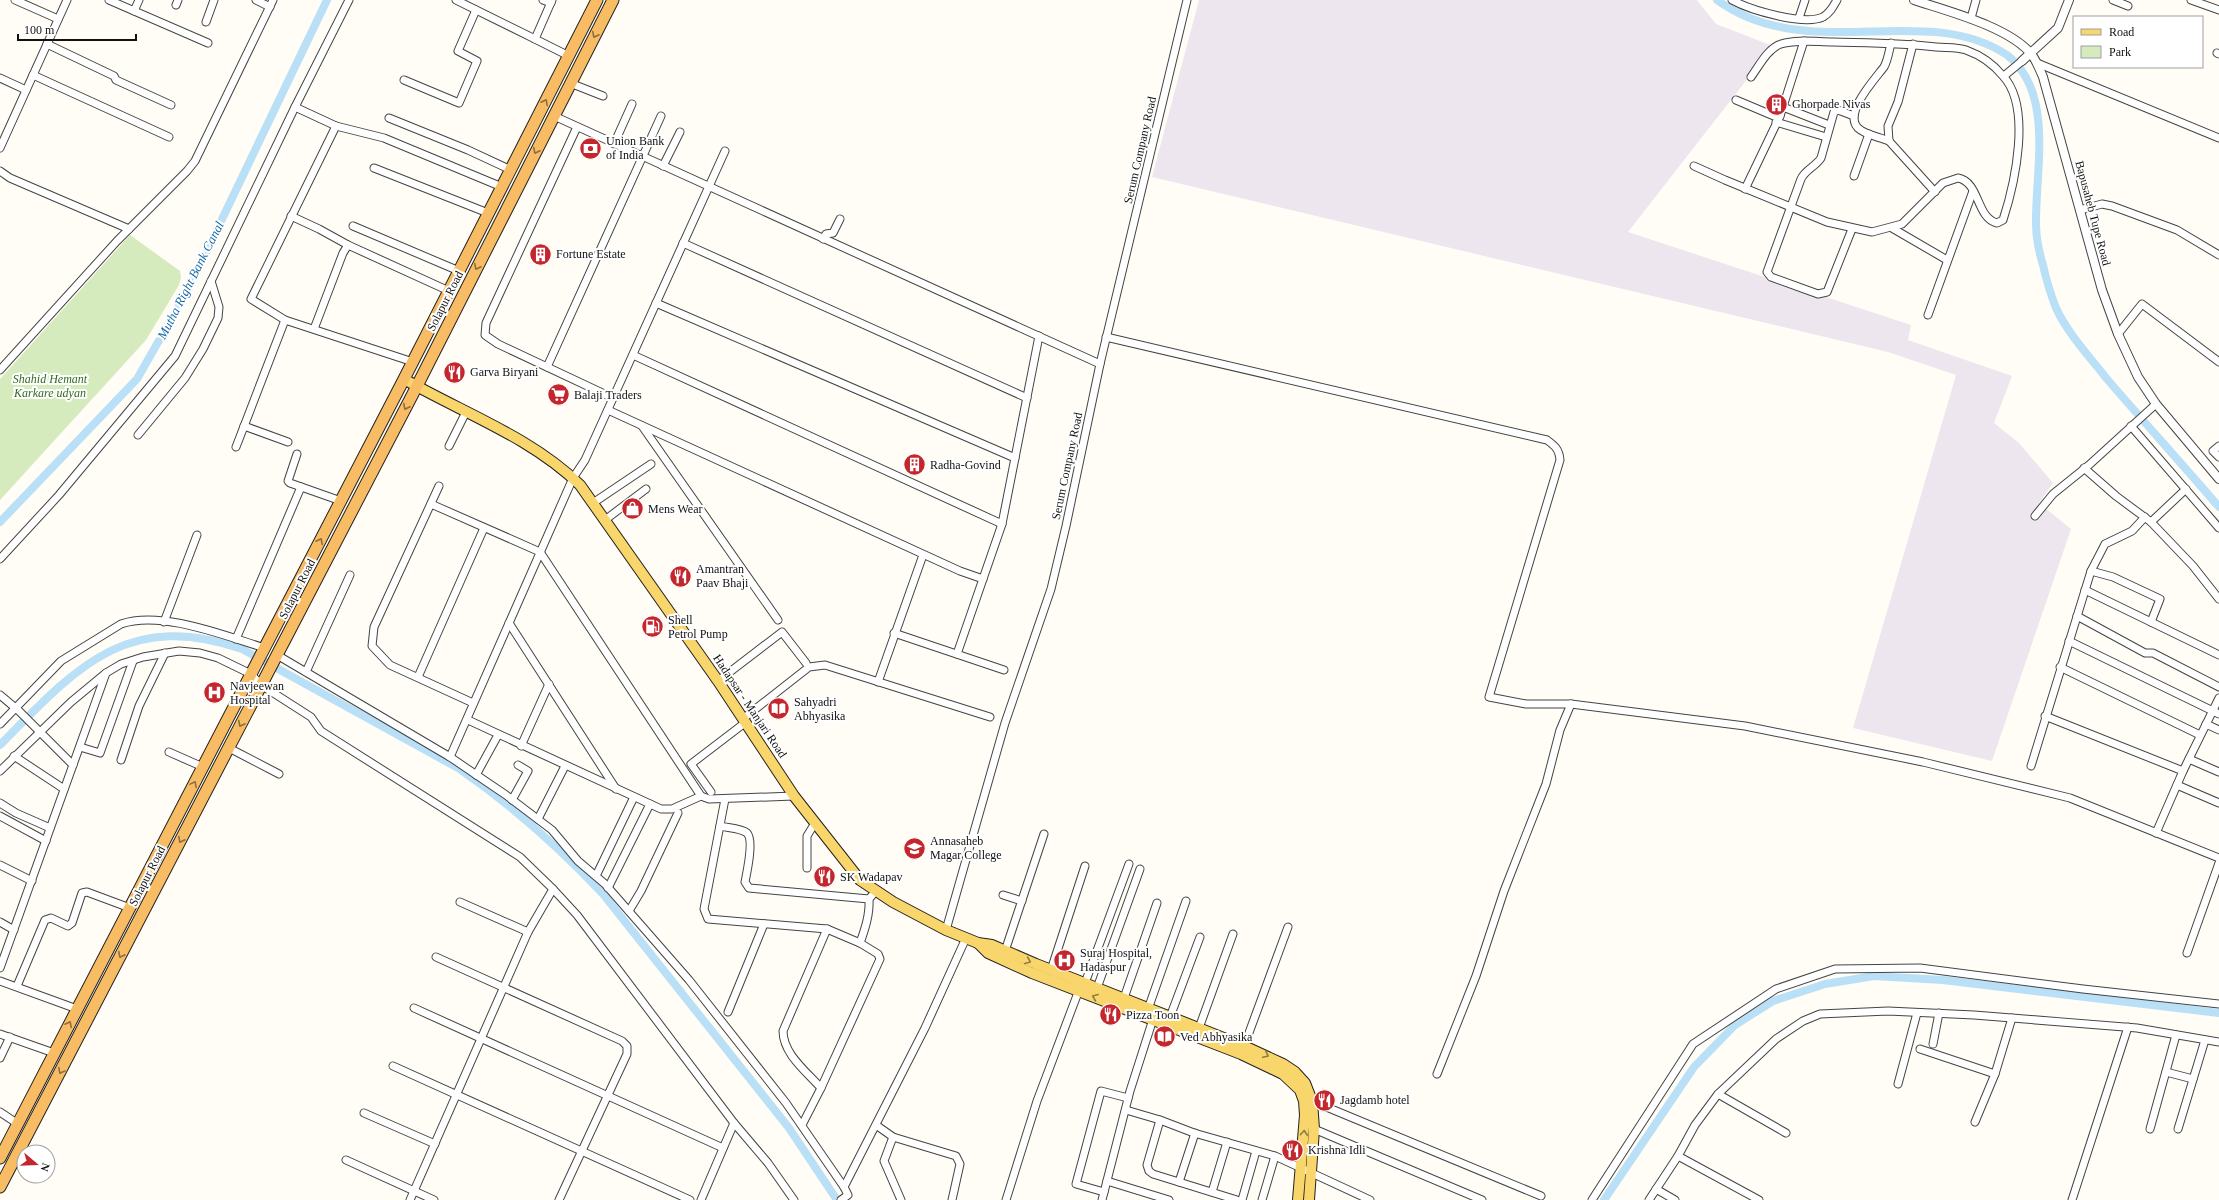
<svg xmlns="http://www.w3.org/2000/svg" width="2219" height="1200" font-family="Georgia,serif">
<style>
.industrial{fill:#eee6ef}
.green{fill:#d5ebbd}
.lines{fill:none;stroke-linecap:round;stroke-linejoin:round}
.canal{stroke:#b9e0f7;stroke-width:8}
.minor-casing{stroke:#444;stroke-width:9}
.tertiary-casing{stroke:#444;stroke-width:10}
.primary-casing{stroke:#222;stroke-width:12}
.trunk-casing{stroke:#222;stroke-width:13}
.minor{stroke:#fff;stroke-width:7}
.tertiary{stroke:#fff;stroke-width:8}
.primary{stroke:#f9d66b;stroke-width:10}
.trunk{stroke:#f7bc64;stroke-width:11}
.oneway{stroke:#906f3f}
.oneway2{stroke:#917d42}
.labels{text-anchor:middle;stroke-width:4;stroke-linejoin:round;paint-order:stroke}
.poi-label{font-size:12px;fill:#111;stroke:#fff;text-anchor:start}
.street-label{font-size:12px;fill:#111;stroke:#fff}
.park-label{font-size:12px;font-style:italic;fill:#2f6b1f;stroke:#fff}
.water-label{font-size:13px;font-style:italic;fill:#1768a6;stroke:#fff}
</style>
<rect width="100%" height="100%" fill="#fffdf5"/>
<polygon class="industrial" points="1199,0 1697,0 1716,24 1773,46 1628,232 1911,325 1908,340 2012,376 1994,423 2019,443 2053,483 2039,503 2071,529 1992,761 1853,728 1956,375 1888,352 1152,177"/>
<polygon class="green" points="130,235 180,271 181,278 179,285 146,340 0,500 0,379"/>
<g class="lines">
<g class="canal">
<path d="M1717,0C1808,66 1925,0 2007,55C2055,92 2035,172 2036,224C2036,237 2039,252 2043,265C2046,279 2051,295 2056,308C2068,334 2090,357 2107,379C2144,422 2182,464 2219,507"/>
<polyline points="0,522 137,379 189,288 327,0"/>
<path d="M0,745C75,669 126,609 242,649L458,768C512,805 559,847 603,894L789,1128L837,1200"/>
<polyline points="1604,1200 1694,1067 1735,1025 1773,1001 1825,984 1874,976 1943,980 2219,1013"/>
</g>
<defs>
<g id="minor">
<polyline points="15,0 58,19"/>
<polyline points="109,0 208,43"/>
<polyline points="256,0 270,7"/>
<polyline points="456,0 535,39"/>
<polyline points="543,0 551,3"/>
<polyline points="552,0 535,39 569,56"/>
<path d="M1732,0C1750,10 1804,26 1823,17C1830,13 1833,7 1837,0"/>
<polyline points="2113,0 2128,6"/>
<polyline points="2191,0 2219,10"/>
<polyline points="176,5 178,0"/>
<polyline points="134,11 139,0"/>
<polyline points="1799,18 1805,0"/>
<polyline points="1971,18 1976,0"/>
<polyline points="206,22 214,0"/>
<polyline points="47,44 114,76 116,80 171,105"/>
<polyline points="1913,44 1898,102 1888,126 1889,141 1935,192"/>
<polyline points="2217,53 2219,54"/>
<polyline points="2037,63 2219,138"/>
<polyline points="33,75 169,137"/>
<polyline points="2004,76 2022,61"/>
<polyline points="0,78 26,90"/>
<polyline points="404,80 459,103 477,61 458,51 476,10"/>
<polyline points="570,83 603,96"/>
<polyline points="1736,100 1774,116 1780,116"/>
<polyline points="295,107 336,126 384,138 502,187"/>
<polyline points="1783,107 1829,125"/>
<polyline points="554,116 1100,364"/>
<polyline points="389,118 468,150 511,170"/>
<polyline points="1776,122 1826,137"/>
<polyline points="336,126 251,299 285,320 413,362"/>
<polyline points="577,127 486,323 485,335 498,344 613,398"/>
<path d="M1889,141C1880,137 1865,135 1858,128C1843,113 1875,79 1884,67C1888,60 1889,51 1891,43"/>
<polyline points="614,144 632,104"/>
<polyline points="0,148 67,0"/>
<polyline points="663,166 680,132"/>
<path d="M1694,166L1725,180L1827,222L1872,232L1902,224L1943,183L1958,178C1980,182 1976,218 1997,223L2003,220C2015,183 2032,107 2003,76C1994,65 1980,55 1966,50C1957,47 1946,48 1936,47C1902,43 1867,43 1833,42C1817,42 1797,39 1781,44C1768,48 1759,66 1751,77"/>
<polyline points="374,168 488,213"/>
<polyline points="0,171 10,178 129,229"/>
<polyline points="1854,176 1869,134"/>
<polyline points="1745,189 1780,116 1804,41"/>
<polyline points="2080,210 2102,204 2112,206 2177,230 2219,255"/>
<polyline points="291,216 319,229 348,245 449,291"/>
<polyline points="353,226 459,271"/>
<polyline points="1892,228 1947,260"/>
<path d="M1852,229L1827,292L1818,294L1771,277L1767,272L1801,179C1805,170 1815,167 1821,158L1834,112L1838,110L1854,116"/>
<polyline points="823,239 826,234 833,233 840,219"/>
<polyline points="683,243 1027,398"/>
<polyline points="656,303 1015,458"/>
<polyline points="1928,315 1973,191"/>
<polyline points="314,329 343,253 348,245"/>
<polyline points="2118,334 2142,304 2219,362"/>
<path d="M1106,337L1547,440C1555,446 1559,449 1560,460L1489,697L1526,704H1571L1745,726L1923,762L2070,798L2219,858"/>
<polyline points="633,355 1002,524"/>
<polyline points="547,367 661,116"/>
<polyline points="0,370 117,241 187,171 195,161 273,0"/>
<polyline points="608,410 960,571 983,579"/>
<polyline points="244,426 288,442"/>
<polyline points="642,426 778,620"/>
<polyline points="2131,426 2219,528"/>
<polyline points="138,435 185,378 203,349 218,318 219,307 211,281"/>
<polyline points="449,446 466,412"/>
<polyline points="2219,446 2213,451 2219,457"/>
<polyline points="236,447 285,320"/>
<polyline points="297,454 288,481 290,483 341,501"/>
<polyline points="2084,468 2116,496 2151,522 2193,566 2219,599"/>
<polyline points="439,486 374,627 372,646 390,665 473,703"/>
<polyline points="593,503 651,464"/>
<polyline points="431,504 540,552 701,796 709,799 794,796"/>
<polyline points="2035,516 2053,494 2089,465 2156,404"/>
<polyline points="605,520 646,489"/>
<polyline points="2151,522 2186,489"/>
<polyline points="0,559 59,495 175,356 295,107 349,0"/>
<polyline points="2091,571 2113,577 2160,599 2151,622"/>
<polyline points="2085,590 2219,655"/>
<polyline points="2077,616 2145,653 2153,653 2219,687"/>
<polyline points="164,622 197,535"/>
<polyline points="509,623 616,789"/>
<polyline points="894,633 1004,670"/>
<polyline points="236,639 301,487"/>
<polyline points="2069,641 2219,714"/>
<polyline points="957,654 1002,524 1039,336"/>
<polyline points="277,655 450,757 506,795 552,830 578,861 605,884 689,980 786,1103 844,1187 848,1195 841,1200"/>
<polyline points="2060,667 2200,735"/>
<polyline points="306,672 350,575"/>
<polyline points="418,677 484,528"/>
<polyline points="718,681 782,632 806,663"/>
<polyline points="878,682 923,555"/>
<polyline points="0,695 19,711 73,765"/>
<polyline points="2045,716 2183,771"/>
<polyline points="744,718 809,667 825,665 990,717"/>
<polyline points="468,720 661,809 672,809 701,796"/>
<path d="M0,724L61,661L121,624C162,610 225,636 265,648"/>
<polyline points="2206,724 2219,730"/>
<polyline points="521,746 549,684"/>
<polyline points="80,747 100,753 133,661"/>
<polyline points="229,748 279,774"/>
<polyline points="169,752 203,767"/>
<polyline points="14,756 64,789"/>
<polyline points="450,757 573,478 585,460 725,151"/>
<polyline points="2189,759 2219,772"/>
<polyline points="121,760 139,706 165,653"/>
<polyline points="2031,766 2091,571 2105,544 2132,531 2145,517"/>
<polyline points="0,771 71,702 106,673 121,664 143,657 179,651 200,653 218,658 251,674 261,685 311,717 321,731 520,857 553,889 577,915 734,1123 768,1163 794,1200"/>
<polyline points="476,775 498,735"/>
<polyline points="2177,785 2219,803"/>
<polyline points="711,792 691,764 746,722"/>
<polyline points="725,799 704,909 708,919 827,929 860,943 878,954 880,959 821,1088 802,1125"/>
<polyline points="512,800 528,771 518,765"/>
<polyline points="0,803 16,813 50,828"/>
<polyline points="0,816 46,841"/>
<polyline points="538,819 565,766"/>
<path d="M720,826C728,828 741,828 747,833C754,840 747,872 745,882L749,888L869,899L875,892"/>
<polyline points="2156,833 2183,771 2219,698"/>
<polyline points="0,865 32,881"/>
<polyline points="807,868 807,836 815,823"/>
<polyline points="596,876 634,797"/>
<polyline points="608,888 650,804"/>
<polyline points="1003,895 1022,901"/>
<polyline points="460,902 528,932"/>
<polyline points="629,911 641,891 678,813"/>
<polyline points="0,922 14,930"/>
<polyline points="946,930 1005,723 1051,589 1066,526 1100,364 1187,0"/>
<path d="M860,943C865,929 870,914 869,899"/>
<polyline points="1005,951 1044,834"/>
<polyline points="2187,953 2219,863"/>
<polyline points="436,957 622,1041 627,1046 627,1054 559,1200"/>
<polyline points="0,968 106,673"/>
<polyline points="1051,970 1085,866"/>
<polyline points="0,981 77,1009"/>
<polyline points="1085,983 1129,864"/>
<polyline points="17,986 45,920 51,918 68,926 72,923 82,893 87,892 130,908"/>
<polyline points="1097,988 1140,869"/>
<polyline points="1124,998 1157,903"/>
<polyline points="414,1008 723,1148"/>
<polyline points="728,1012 764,924"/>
<polyline points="1147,1012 1186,901"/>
<polyline points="1170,1017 1200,937"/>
<polyline points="1199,1028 1233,934"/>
<polyline points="0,1034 54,1053"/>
<polyline points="1933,1044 1939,1013"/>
<polyline points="1243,1049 1288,927"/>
<polyline points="1920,1049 1995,1074"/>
<polyline points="0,1058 10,1037"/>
<polyline points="393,1066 690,1200"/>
<polyline points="2166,1072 2193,1079"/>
<polyline points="1437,1074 1476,976 1504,891 1546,784 1560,730 1571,704"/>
<polyline points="1898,1084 1917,1013"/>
<path d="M821,1088C807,1072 783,1054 783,1031L827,929"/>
<polyline points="1718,1094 1786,1133"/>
<polyline points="1312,1101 1541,1196"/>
<polyline points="1126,1110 1160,1120 1194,1133 1275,1156 1370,1200"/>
<polyline points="0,1112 18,1124"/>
<polyline points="364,1113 435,1144"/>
<polyline points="1160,1120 1147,1165 1149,1171 1153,1174 1237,1200"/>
<polyline points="1975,1122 1995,1074 2012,1018"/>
<polyline points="876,1125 893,1137 956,1156 960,1164 952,1200"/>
<polyline points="1314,1129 1482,1200"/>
<polyline points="2150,1129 2176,1035"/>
<polyline points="2178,1129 2205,1040"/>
<polyline points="893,1137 884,1161 901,1200"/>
<polyline points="1678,1156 1759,1200"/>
<polyline points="346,1160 434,1200"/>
<polyline points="1107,1181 1169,1200"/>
<polyline points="1179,1182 1195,1133"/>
<polyline points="844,1187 925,1028 966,938"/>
<polyline points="1656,1189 1675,1200"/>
<polyline points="1104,1192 1076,1184 1101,1091 1128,1098"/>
<polyline points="1212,1192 1227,1142"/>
<polyline points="410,1200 528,932 553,889"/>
<polyline points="701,1200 734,1123"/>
<polyline points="1006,1200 1037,1101 1079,990"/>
<polyline points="1102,1200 1130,1091 1154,1016"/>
<polyline points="1242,1200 1256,1151"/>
<polyline points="1262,1200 1275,1156"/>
<polyline points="1592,1200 1693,1044 1776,989 1835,969 1920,968 2083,989 2219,1004"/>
<polyline points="1649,1200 1678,1156 1695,1125 1718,1094 1776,1039 1803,1021 1820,1014 1888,1011 1974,1015 2137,1028 2219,1042"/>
<polyline points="2072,1200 2128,1027"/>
</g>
<g id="tertiary">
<path d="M1914,0C1947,11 2010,27 2032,55C2037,62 2040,70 2043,77L2102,290L2118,334L2138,377L2156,404L2219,479"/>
<polyline points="2022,61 2058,28 2069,0"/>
</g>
<g id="primary">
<path d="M404,379C463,413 531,437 580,485L718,681L794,796L860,880L893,902L946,930L978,943L992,945L1036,964L1244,1046L1283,1064L1295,1072L1305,1083L1312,1101L1314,1129L1309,1200"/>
<polyline points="978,943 988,953 1032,973 1241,1054 1283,1074 1300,1090 1304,1101 1305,1115 1298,1200"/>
</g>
<g id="trunk">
<polyline points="0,1158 404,379 597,0"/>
<polyline points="0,1187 417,386 613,0"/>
</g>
</defs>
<use href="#minor" class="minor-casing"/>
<use href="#tertiary" class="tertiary-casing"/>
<use href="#primary" class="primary-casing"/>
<use href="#trunk" class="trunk-casing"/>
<use href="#minor" class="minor"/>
<use href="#tertiary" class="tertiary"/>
<use href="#primary" class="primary"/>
<use href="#trunk" class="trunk"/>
</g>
<defs><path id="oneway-chevron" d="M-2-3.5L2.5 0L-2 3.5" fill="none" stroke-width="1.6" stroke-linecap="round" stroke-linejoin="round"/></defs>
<g class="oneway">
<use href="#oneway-chevron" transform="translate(595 35) rotate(117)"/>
<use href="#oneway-chevron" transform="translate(545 102) rotate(-63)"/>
<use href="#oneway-chevron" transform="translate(536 151) rotate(117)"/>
<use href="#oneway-chevron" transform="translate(477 267) rotate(117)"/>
<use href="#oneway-chevron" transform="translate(406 407) rotate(117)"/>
<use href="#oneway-chevron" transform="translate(320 541) rotate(-63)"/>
<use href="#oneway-chevron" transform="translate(241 724) rotate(117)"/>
<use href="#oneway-chevron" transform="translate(194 784) rotate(-62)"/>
<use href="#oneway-chevron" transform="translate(181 840) rotate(117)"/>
<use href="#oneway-chevron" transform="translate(121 955) rotate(117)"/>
<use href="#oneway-chevron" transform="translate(69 1024) rotate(-63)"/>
<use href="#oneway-chevron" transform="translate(61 1071) rotate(118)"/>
</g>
<g class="oneway2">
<use href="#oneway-chevron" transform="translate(1028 961) rotate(23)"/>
<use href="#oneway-chevron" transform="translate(1095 997) rotate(-158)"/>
<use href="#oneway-chevron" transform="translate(1266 1055) rotate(25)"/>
<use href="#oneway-chevron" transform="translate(1304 1133) rotate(-85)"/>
</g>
<defs>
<symbol id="building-disc" viewBox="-11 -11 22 22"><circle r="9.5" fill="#c4262e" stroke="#fff"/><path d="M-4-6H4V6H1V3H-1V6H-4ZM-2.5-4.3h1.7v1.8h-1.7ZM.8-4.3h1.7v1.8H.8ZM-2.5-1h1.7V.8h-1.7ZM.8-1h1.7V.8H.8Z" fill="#fff"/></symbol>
<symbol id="bank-disc" viewBox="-11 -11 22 22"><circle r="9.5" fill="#c4262e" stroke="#fff"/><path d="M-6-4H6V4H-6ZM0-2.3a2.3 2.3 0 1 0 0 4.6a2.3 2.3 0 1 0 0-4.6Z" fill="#fff"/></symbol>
<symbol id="restaurant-disc" viewBox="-11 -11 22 22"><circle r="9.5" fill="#c4262e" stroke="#fff"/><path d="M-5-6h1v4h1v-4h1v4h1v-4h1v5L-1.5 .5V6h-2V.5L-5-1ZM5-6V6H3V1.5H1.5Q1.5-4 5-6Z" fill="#fff"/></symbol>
<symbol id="supermarket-disc" viewBox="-11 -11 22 22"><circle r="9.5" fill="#c4262e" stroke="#fff"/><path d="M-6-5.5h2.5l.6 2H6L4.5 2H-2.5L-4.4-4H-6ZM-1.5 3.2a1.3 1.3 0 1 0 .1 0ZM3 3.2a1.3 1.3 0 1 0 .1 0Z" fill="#fff"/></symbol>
<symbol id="shop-disc" viewBox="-11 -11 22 22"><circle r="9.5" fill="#c4262e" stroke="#fff"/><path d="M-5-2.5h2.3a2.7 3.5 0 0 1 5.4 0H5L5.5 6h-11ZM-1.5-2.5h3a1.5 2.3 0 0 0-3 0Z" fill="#fff"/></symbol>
<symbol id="fuel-disc" viewBox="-11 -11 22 22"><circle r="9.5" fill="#c4262e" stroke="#fff"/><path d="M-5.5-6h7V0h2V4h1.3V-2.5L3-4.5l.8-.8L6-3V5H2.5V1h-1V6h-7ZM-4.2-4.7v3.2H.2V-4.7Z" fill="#fff"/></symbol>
<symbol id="hospital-disc" viewBox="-11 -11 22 22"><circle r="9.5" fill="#c4262e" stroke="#fff"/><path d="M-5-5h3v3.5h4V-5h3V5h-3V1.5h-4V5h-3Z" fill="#fff"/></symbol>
<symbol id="library-disc" viewBox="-11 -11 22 22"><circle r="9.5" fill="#c4262e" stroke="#fff"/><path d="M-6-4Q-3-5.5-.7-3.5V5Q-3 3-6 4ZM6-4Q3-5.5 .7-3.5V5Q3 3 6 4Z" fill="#fff"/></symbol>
<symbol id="university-disc" viewBox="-11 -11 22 22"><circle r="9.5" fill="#c4262e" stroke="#fff"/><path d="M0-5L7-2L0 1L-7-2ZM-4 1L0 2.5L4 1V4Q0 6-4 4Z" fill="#fff"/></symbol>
</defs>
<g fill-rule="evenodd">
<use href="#building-disc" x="1764" y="92" width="25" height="25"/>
<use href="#bank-disc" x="578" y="136" width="25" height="25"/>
<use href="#building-disc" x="528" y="242" width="25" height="25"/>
<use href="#restaurant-disc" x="442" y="360" width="25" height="25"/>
<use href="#supermarket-disc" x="546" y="382" width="25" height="25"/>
<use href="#building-disc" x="902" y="452" width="25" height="25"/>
<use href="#shop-disc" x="620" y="496" width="25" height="25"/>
<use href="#restaurant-disc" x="668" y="564" width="25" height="25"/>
<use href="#fuel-disc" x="640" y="614" width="25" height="25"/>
<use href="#hospital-disc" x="202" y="680" width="25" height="25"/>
<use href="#library-disc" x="766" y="696" width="25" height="25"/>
<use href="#university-disc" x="902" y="836" width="25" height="25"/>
<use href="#restaurant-disc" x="812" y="864" width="25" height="25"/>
<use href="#hospital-disc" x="1052" y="948" width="25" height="25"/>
<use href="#restaurant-disc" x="1098" y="1002" width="25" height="25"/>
<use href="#library-disc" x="1152" y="1024" width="25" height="25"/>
<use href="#restaurant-disc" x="1312" y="1088" width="25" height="25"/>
<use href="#restaurant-disc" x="1280" y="1138" width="25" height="25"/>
</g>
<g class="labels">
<g class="poi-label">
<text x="1792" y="108">Ghorpade Nivas</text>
<text x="606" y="145">Union Bank<tspan x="606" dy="14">of India</tspan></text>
<text x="556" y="258">Fortune Estate</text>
<text x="470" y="376">Garva Biryani</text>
<text x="574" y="399">Balaji Traders</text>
<text x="930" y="469">Radha-Govind</text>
<text x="648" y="513">Mens Wear</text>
<text x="696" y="573">Amantran<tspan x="696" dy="14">Paav Bhaji</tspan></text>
<text x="668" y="624">Shell<tspan x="668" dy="14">Petrol Pump</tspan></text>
<text x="230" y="690">Navjeewan<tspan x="230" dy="14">Hospital</tspan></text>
<text x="794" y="706">Sahyadri<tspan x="794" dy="14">Abhyasika</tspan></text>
<text x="930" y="845">Annasaheb<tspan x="930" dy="14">Magar College</tspan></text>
<text x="840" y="881">SK Wadapav</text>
<text x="1080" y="957">Suraj Hospital,<tspan x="1080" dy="14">Hadaspur</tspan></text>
<text x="1126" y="1019">Pizza Toon</text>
<text x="1180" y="1041">Ved Abhyasika</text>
<text x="1340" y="1104">Jagdamb hotel</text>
<text x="1308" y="1154">Krishna Idli</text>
</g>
<g class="street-label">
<text transform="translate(1140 150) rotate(-77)" y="4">Serum Company Road</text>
<text transform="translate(2093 213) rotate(75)" y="4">Bapusaheb Tupe Road</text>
<text transform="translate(445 301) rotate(-63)" y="4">Solapur Road</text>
<text transform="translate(1067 466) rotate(-78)" y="4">Serum Company Road</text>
<text transform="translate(297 589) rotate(-63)" y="4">Solapur Road</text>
<text transform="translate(750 706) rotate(56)" y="4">Hadapsar - Manjari Road</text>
<text transform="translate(147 876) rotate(-63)" y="4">Solapur Road</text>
</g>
<g class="park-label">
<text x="50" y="383">Shahid Hemant<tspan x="50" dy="14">Karkare udyan</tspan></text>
</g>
<g class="water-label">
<text transform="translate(190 280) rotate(-63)" y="5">Mutha Right Bank Canal</text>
</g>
</g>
<rect x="2073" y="16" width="130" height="52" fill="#ffffff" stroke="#a0a0a0"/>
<rect x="2081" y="29" width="20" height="6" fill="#f9d66b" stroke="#a0a0a0"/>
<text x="2109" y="36" font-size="12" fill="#111111">Road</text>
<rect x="2081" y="46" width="20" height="12" fill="#d5ebbd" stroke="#a0a0a0"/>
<text x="2109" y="56" font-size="12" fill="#111111">Park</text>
<g transform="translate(36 1164) rotate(109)"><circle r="19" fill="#ffffff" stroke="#a0a0a0"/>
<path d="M0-3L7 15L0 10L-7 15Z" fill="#c4262e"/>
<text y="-6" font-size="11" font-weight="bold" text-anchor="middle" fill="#111111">N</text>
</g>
<path d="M18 34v6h118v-6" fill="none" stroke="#111111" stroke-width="2"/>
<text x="24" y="34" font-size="12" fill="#111111" stroke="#ffffff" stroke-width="3" paint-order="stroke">100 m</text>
</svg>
